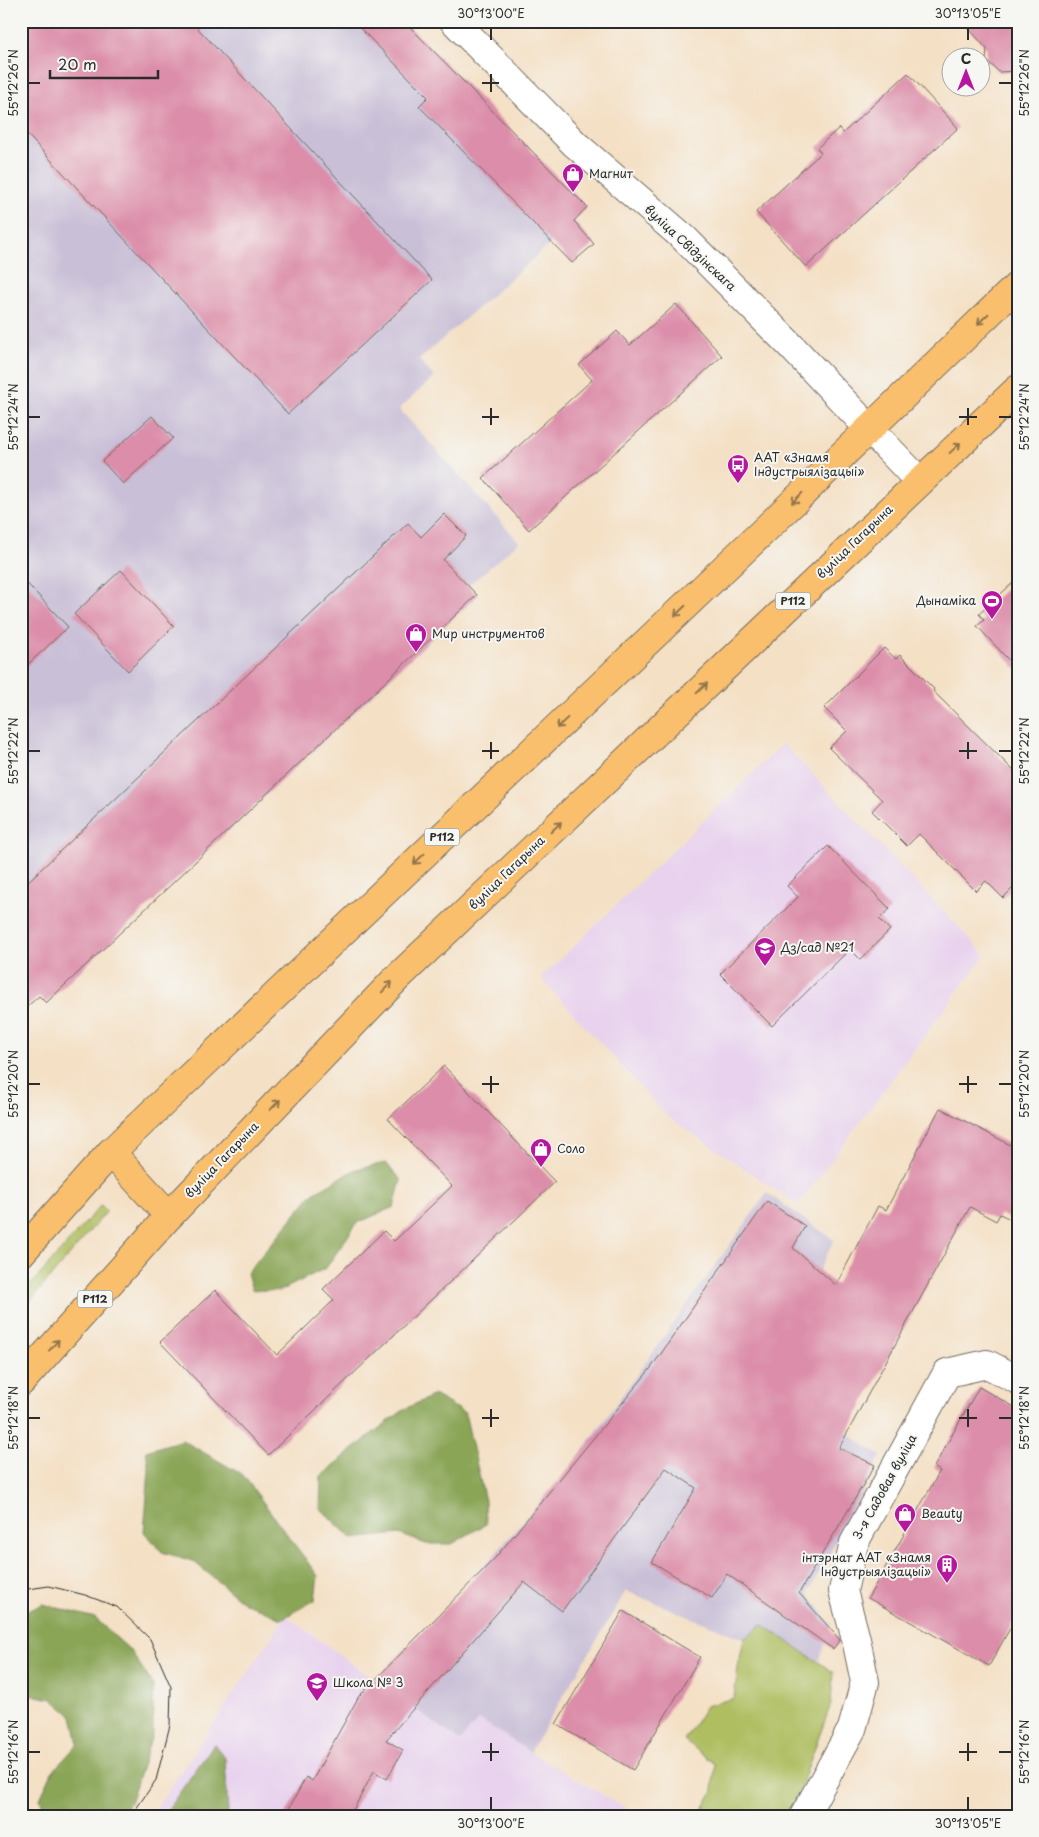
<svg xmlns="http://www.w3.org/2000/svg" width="1039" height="1837" viewBox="0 0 1039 1837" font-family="'Playpen Sans',sans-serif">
<rect width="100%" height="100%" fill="#f6f6f2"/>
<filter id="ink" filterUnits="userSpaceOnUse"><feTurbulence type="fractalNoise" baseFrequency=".02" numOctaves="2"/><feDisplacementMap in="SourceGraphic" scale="10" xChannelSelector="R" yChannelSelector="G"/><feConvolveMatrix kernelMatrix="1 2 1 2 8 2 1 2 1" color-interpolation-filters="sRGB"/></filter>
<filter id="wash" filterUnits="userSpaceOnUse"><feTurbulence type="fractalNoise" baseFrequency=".0096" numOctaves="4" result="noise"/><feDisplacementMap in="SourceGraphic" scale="20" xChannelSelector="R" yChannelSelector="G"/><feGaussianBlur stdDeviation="1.12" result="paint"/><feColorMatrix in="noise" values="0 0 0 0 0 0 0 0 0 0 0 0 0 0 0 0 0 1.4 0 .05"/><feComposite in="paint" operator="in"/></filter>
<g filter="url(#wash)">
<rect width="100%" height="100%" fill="#f4e0c5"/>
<g fill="#e8d2ee">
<polygon points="783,744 985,955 798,1205 668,1117 541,978"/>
<polygon points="286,1616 460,1741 479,1719 530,1752 639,1816 151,1816"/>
</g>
<g fill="#c9bfd7">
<polygon points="21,21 404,21 587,207 552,242 419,360 434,377 399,409 519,542 468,586 477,596 46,1003 39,996 21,1012"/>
<polygon points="767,1193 834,1240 766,1379 881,1456 808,1593 831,1625 819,1662 762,1624 744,1639 626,1591 530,1752 479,1719 460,1741 381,1685 573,1464"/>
</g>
<g fill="#aebe61" stroke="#6c7446">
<polygon points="101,1205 107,1211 21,1312 21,1296"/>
<polygon points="762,1624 833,1672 831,1704 790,1816 699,1816 713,1791 715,1764 684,1740 706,1706 734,1698 738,1667 744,1639"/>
</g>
<g fill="#8aa557" stroke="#5a6841">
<polygon points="386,1163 401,1180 394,1207 357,1223 326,1268 280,1291 252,1290 247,1273 313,1193 356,1169"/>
<polygon points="434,1395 465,1413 485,1501 486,1524 452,1544 426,1544 399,1534 352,1539 320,1508 321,1476 373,1433 405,1409"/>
<polygon points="182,1440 243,1475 318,1576 315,1600 282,1619 243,1602 193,1561 162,1552 144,1532 149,1470 146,1451"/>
<polygon points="43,1604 95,1618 131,1651 153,1685 153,1732 130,1803 117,1816 47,1816 40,1799 52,1772 78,1744 72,1716 52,1699 25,1694 21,1698 21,1614"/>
<polygon points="214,1744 225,1758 228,1813 226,1816 163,1816"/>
</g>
<g id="blocks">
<g fill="#dc8da9">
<polygon points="21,21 191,21 432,280 288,414 21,128"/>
<polygon points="353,21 404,21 587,207 574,221 594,244 572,263 419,106 428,97"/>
<polygon points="962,21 1018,21 1018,71 999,72 986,60 987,49"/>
<polygon points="908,73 958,128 806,267 756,212 821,153 817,148 839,128 843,133"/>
<polygon points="676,304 722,356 529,530 483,478 592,380 579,365 617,331 630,345"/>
<polygon points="152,416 173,438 123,484 102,461"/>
<polygon points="444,514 466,536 443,560 477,595 46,1003 39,996 21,1012 21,888 408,523 421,537"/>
<polygon points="121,570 174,626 128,671 74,614"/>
<polygon points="21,577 68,627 21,671"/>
<polygon points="1018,578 1018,670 977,626 984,620 979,614"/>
<polygon points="884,648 896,659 900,655 934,689 933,691 1018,775 1018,883 1003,898 986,881 976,891 919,834 907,846 872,811 882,800 829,748 847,731 824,708"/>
<polygon points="828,846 890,909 879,919 890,930 860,959 850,949 772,1026 720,974 798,897 787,886"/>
<polygon points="444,1066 555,1182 268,1455 160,1342 215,1290 277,1355 334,1300 323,1289 384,1231 394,1241 452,1186 388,1119"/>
<polygon points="940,1108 1018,1149 1018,1223 1000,1214 996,1221 970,1207 839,1448 875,1465 799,1593 840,1640 833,1649 727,1574 712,1598 652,1562 696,1488 666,1468 562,1611 524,1582 386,1740 403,1750 387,1779 374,1771 350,1816 285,1816 306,1777 312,1781 359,1696 495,1558 651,1368 767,1201 805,1226 793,1248 836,1285 878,1206 886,1210"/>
<polygon points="979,1387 1018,1409 1018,1614 989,1666 868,1598 940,1471 934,1467"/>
<polygon points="623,1611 700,1657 633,1770 556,1724"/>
</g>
</g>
</g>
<g filter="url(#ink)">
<use href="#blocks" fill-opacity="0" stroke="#716a61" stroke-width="1"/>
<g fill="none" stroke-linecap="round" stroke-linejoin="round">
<g stroke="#716a61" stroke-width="30">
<g id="minor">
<polyline points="454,21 575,144 684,238 788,343 919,481"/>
<polyline points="804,1816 852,1729 865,1682 856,1639 843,1591 854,1543 947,1373 987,1364 1018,1380"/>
</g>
</g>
<g stroke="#716a61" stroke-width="30">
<g id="primary">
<polyline points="111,1152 169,1216"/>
<polyline points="21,1253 111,1152 773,522 1018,285"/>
<polyline points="21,1382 169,1216 397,978 1018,389"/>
</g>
</g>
<use href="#minor" stroke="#fff" stroke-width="28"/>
<use href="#primary" stroke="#f9bf6d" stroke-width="28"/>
<polyline stroke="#2b2b2b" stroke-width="1" points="21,1590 49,1586 85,1595 117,1607 150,1639 171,1687 170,1725 156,1780 131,1816"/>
</g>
<defs><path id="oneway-shaft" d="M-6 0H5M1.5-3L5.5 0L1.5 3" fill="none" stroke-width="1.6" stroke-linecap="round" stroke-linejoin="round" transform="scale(1.25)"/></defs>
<g stroke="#92754c">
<use href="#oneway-shaft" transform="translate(983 319) rotate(136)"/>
<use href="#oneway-shaft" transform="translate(955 448) rotate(-43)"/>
<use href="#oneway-shaft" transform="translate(797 498) rotate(136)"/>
<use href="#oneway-shaft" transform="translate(680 611) rotate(136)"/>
<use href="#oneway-shaft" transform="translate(702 688) rotate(-44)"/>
<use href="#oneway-shaft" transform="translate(562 723) rotate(137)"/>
<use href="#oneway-shaft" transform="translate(556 827) rotate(-44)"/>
<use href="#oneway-shaft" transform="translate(419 859) rotate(136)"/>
<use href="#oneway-shaft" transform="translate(387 987) rotate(-46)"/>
<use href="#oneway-shaft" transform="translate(275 1105) rotate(-46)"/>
<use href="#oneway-shaft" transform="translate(54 1345) rotate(-48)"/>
</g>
</g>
<path fill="none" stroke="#2b2b2b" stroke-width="2" d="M491,28v12M968,28v12M491,74v18M28,83h12M482,83h17M999,83h13M491,408v17M968,408v17M28,417h12M482,417h17M959,417h18M999,417h13M491,742v17M968,742v17M28,751h12M482,751h17M959,751h18M999,751h13M491,1076v17M968,1076v17M28,1084h12M482,1084h17M959,1084h18M999,1084h13M491,1409v18M968,1409v18M28,1418h12M482,1418h17M959,1418h18M999,1418h13M491,1743v18M968,1743v18M28,1752h12M482,1752h17M959,1752h18M999,1752h13M491,1797v13M968,1797v13"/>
<defs>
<g id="shop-pin" transform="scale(1.125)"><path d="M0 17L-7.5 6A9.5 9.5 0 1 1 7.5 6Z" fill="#b5179e" stroke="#f6f6f2"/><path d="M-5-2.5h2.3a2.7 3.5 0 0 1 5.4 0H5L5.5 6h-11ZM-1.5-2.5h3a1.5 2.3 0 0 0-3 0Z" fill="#fff"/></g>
<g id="bus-pin" transform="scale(1.125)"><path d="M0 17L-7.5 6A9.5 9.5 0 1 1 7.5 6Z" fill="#b5179e" stroke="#f6f6f2"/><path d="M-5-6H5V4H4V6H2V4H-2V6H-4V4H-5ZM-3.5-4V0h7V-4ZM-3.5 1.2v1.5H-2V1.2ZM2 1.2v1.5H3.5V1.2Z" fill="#fff"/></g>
<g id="stadium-pin" transform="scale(1.125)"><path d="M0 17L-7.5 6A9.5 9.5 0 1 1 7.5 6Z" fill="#b5179e" stroke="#f6f6f2"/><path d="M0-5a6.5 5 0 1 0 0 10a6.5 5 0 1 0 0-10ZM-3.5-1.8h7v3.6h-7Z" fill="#fff"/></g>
<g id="school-pin" transform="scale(1.125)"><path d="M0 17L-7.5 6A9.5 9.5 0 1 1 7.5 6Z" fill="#b5179e" stroke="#f6f6f2"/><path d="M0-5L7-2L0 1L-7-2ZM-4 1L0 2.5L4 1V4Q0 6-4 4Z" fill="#fff"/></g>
<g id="building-pin" transform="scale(1.125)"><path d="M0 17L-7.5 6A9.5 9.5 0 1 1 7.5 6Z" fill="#b5179e" stroke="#f6f6f2"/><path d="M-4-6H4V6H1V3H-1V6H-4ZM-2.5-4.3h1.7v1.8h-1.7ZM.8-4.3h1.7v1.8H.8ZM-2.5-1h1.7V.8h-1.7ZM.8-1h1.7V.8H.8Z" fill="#fff"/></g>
</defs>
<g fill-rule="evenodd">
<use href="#shop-pin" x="573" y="174"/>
<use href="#bus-pin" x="738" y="465"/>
<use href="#stadium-pin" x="992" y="601"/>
<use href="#shop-pin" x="416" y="634"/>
<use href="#school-pin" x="765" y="948"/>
<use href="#shop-pin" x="541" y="1149"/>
<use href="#shop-pin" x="905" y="1514"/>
<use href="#building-pin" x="947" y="1565"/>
<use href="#school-pin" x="317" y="1683"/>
</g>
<g text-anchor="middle" stroke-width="4" stroke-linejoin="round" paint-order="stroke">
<g fill="#f6f6f2" stroke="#686867" stroke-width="1">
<rect x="775.5" y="592.5" width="35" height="17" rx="4"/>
<rect x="424.5" y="828.5" width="35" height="17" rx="4"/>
<rect x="77.5" y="1290.5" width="35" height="17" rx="4"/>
</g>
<g font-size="11" font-weight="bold" fill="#2b2b2b">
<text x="793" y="605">Р112</text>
<text x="442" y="841">Р112</text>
<text x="95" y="1303">Р112</text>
</g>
<g font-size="12" fill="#2b2b2b" stroke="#f6f6f2" text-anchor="start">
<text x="589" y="178">Магнит</text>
<text x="754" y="462">ААТ «Знамя<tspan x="754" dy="14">Індустрыялізацыі»</tspan></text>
<text x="976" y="605" text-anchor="end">Дынаміка</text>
<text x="432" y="638">Мир инструментов</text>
<text x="781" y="952">Дз/сад №21</text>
<text x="557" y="1153">Соло</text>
<text x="921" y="1518">Beauty</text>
<text x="931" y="1562" text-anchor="end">інтэрнат ААТ «Знамя<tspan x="931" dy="14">Індустрыялізацыі»</tspan></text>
<text x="333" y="1687">Школа № 3</text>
</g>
<g font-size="12" fill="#2b2b2b" stroke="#f6f6f2">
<text transform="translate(690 248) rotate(43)" y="4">вуліца Свідзінскага</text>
<text transform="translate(855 542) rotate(-44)" y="4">вуліца Гагарына</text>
<text transform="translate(507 873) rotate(-44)" y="4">вуліца Гагарына</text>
<text transform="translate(222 1160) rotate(-46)" y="4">вуліца Гагарына</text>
<text transform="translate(885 1487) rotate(-61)" y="4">3-я Садовая вуліца</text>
</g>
</g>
<rect width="1039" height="1837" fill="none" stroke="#f6f6f2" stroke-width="55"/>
<g transform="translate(966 72)"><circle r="24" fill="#f6f6f2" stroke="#a5a5a2"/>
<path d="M0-4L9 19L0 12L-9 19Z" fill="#b5179e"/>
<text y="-8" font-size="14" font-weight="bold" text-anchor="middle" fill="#2b2b2b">С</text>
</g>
<path d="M50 70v8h108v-8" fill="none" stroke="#2b2b2b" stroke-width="2.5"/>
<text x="58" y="70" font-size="15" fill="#2b2b2b" stroke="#f6f6f2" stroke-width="4" paint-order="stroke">20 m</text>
<rect x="28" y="28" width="984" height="1782" fill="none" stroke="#2b2b2b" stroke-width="2"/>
<g font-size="12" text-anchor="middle" fill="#2b2b2b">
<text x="491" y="18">30°13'00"E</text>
<text x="968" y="18">30°13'05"E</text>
<text transform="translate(14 83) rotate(-90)" y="4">55°12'26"N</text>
<text transform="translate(1025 83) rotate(-90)" y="4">55°12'26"N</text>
<text transform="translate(14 417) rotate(-90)" y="4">55°12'24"N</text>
<text transform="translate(1025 417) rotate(-90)" y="4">55°12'24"N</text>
<text transform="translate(14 751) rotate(-90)" y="4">55°12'22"N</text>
<text transform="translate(1025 751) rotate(-90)" y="4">55°12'22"N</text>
<text transform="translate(14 1084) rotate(-90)" y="4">55°12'20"N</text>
<text transform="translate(1025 1084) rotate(-90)" y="4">55°12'20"N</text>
<text transform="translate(14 1418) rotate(-90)" y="4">55°12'18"N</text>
<text transform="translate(1025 1418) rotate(-90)" y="4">55°12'18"N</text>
<text transform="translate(14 1752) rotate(-90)" y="4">55°12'16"N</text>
<text transform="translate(1025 1752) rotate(-90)" y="4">55°12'16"N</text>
<text x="491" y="1828">30°13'00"E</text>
<text x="968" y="1828">30°13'05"E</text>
</g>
</svg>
